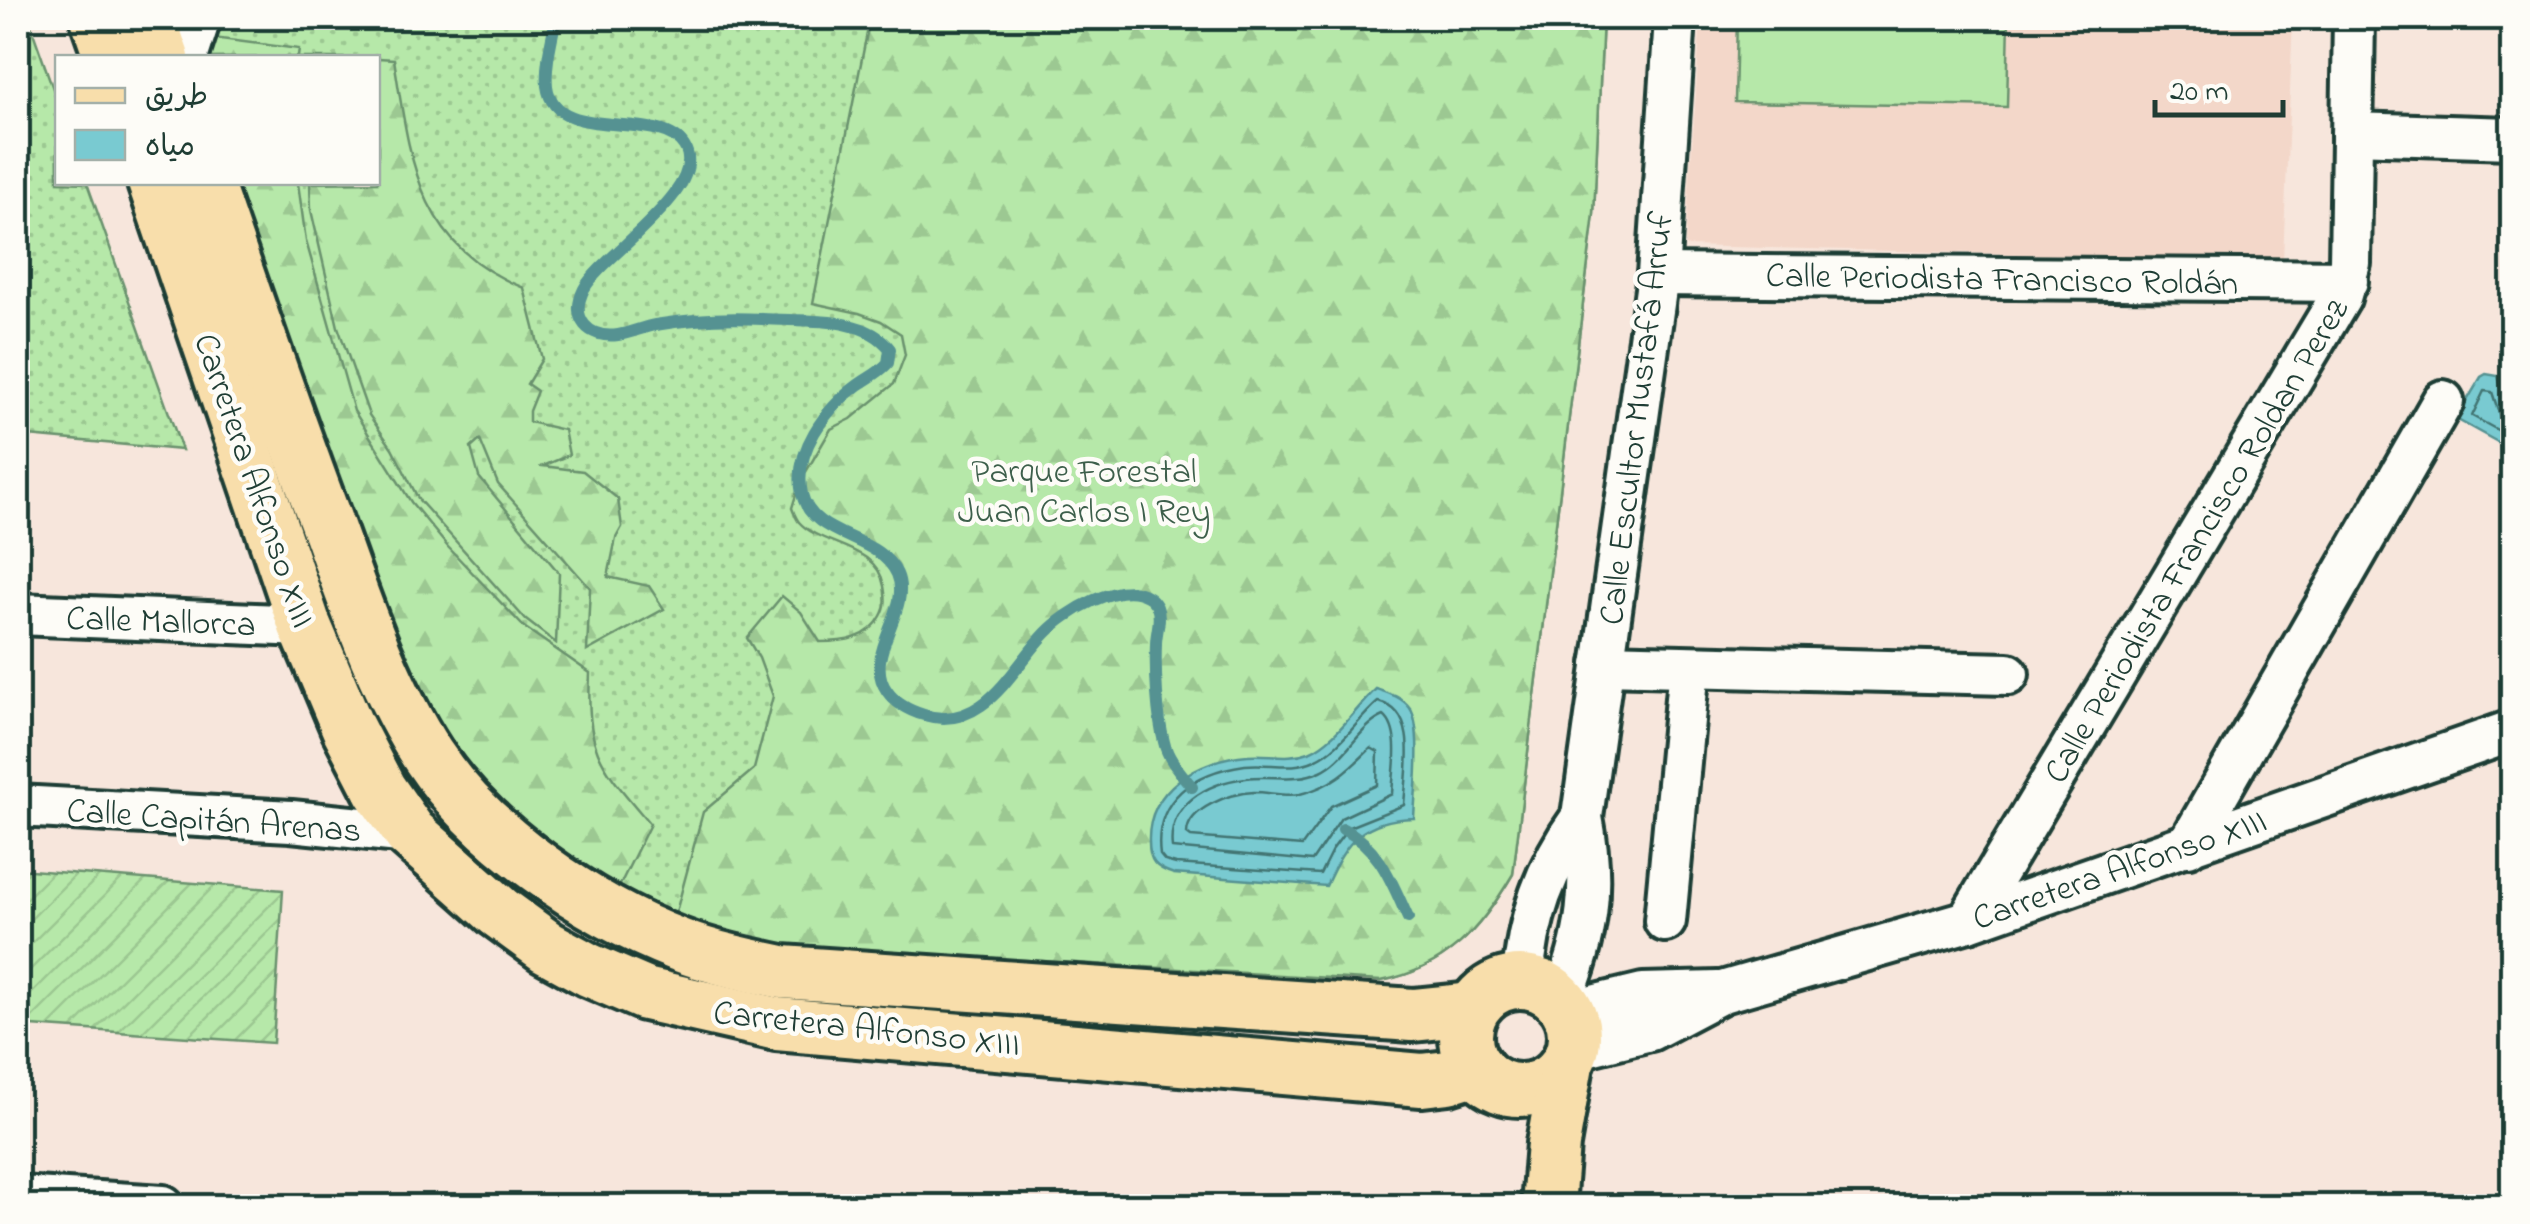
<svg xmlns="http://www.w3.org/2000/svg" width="2530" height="1224" viewBox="0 0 2530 1224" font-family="'Indie Flower','Playpen Sans Arabic',sans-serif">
<defs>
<pattern id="grass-dots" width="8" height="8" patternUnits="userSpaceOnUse" patternTransform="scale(2.5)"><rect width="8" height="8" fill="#b6e8a9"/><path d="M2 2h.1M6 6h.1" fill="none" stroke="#9cc892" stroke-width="1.8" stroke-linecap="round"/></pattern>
<pattern id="forest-firs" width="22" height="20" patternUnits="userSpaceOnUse" patternTransform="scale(2.5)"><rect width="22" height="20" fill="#b6e8a9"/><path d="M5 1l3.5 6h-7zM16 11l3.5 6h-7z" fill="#9cc892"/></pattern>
<pattern id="garden-furrows" width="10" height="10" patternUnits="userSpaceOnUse" patternTransform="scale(2.5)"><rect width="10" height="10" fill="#b6e8a9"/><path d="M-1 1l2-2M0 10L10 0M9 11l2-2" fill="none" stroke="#9cc892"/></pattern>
</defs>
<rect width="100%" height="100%" fill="#f7e6dc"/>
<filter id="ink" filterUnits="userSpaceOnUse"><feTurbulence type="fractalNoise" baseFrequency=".01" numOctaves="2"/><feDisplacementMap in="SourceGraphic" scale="20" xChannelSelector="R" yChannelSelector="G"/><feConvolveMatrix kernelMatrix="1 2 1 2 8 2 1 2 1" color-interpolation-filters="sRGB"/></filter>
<g filter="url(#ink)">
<polygon fill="#f3d7c9" points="1701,18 2293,18 2283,260 1685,246"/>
<g fill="url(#grass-dots)" stroke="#6a926e" stroke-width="2.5">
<polygon points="18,18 28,18 57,100 58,182 87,183 182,450 18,435"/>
<path d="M213,18h1390l-9,196 -81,660c-33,56 -66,94 -132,107l-206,-14 -390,-19 -110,-32 -56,-29 -184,-165 -28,-65 -181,-474 152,-1v-124h-171z"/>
</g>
<g fill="url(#forest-firs)" stroke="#6a926e" stroke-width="2.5">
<path d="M870,18h733l-9,196 -81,660c-33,56 -66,94 -132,107 -118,-6 -237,-15 -355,-21 -112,-5 -249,2 -351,-44l28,-104 51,-43 19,-73 -14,-38 -12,-20 35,-42 19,16 19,30c24,0 49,-3 61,-26 6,-11 5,-18 3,-30 -7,-42 -63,-39 -85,-64 -2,-2 -6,-11 -7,-14l8,-26 31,-53 20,-10 43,-35 11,-29 -4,-21 -20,-13 -22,-8 -46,-10z"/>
<polygon points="213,38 299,49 298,57 207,58"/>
<path d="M378,58l16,1c16,101 23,187 130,229l18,71 -15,25 10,7 -8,20v11l35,8 5,25 -26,11 40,5 35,28 4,28 -6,11 -8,39 41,9 15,23 -77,42 3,-63 -92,-104 -18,-44 -9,8 8,29 80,96 -3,70 -30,-23 -107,-120 -27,-52 -23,-33 -31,-88 -27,-117 -1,-27 68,-1z"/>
<path d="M226,183h72l8,58 48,170 57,91 37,45 76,80 66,46c-4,81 10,91 60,151l-31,63 -51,-28 -96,-80 -37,-57 -64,-137z"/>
</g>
<polygon fill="url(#garden-furrows)" stroke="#6a926e" stroke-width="2.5" points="18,869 283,890 273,1043 18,1025"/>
<polygon fill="#b6e8a9" stroke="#6a926e" stroke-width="2.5" points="1737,18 2009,18 2007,107 1735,102"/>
<g fill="#79cad1" stroke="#559292" stroke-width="2.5">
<polygon points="2486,374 2498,376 2512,429 2512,450 2456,419 2481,377"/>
<path d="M1376,689c12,4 26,8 34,19 13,20 5,85 4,110 -52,1 -68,24 -88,68l-152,-12c-19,-6 -25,-13 -25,-32 -2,-53 50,-84 99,-87 21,-2 40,5 61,-3 26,-11 46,-43 67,-63z"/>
</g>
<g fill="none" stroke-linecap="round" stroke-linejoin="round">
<g stroke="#437573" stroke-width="2.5">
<polyline points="2512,423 2501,419 2492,392 2484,391 2472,416 2512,438"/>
<path d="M1378,702c42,8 28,70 26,103l-55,22 -17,23 -12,24 -144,-10 -11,-3 -5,-6c-7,-56 34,-83 85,-90 25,-3 46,6 70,-5 26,-12 42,-40 63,-58z"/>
<path d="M1384,716c18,15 9,57 8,78l-51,24 -29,43 -140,-13c-5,-43 34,-65 74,-70 26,-4 49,5 75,-7 26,-12 38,-45 63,-55z"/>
<path d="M1371,748l7,4 -1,33 -46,21 -29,40 -111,-9 -4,-3c0,-26 44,-41 67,-42 15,0 31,5 46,2 31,-7 50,-25 71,-46z"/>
</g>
<g stroke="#559292" stroke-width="12">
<path d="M556,18c-4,21 -11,46 -9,68 8,60 112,21 137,60 27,42 -82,109 -100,143 -15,30 5,50 34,46 13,-2 25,-8 37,-10 35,-6 72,-8 107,-6 41,3 102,-5 128,30l-2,14c-10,11 -19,14 -30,22 -33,24 -65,67 -56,109 10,45 77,40 95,80 16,37 -36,80 -10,117 9,13 23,20 37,24 60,18 88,-47 122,-82 20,-21 74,-54 101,-37 4,2 8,7 10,11 5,12 -1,24 -1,37 -1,27 1,72 8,98 4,18 17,31 28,45"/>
<path d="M1343,829c37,18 49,54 65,89"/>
</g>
<g stroke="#1f3d34" stroke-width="48">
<g id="minor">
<polyline points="187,58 200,18"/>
<polyline points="2352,133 2512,138"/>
<polyline points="1658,275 2347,281"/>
<polyline points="18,614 305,626"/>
<polyline points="1603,664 2008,674"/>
<polyline points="18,806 291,821 410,833"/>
<polyline points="2188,846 2443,401"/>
<polyline points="1665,921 1689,667"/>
<polyline points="1968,921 2340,298 2350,263 2354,18"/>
<path d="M1523,981c4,-62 22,-113 59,-164"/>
<path d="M1561,1001c27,-62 34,-117 21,-184l76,-542 17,-257"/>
<polyline points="1568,1012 1643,994 1718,992"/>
<polyline points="1573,1049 1650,1030 1722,992 1968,921 2512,731"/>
<polyline points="18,1197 163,1206"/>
</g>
</g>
<g stroke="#1f3d34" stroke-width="60">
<g id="major">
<polyline points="97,18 111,58"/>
<polyline points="149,18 163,58"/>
<polyline points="154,182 305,626 348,728 380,790 410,833 499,912 547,947 589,970 645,994 777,1024 1422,1080 1448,1077 1477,1068"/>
<path d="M206,182c39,113 77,226 119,337 29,80 56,165 103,237 54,82 160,154 251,189 34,13 69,20 103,27l631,43 59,-6"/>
<circle cx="1520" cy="1036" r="54"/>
<polyline points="1548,1206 1553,1144 1567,1064"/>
</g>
</g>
<use href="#minor" stroke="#fdfcf7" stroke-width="40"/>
<use href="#major" stroke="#f8deab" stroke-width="52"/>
</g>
</g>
<g text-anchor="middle" stroke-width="9" stroke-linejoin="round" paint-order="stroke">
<g font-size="35" fill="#1f3d34" stroke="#fdfcf7">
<text transform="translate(2002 278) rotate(1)" y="12">Calle Periodista Francisco Roldán</text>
<text transform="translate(1635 418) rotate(-83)" y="12">Calle Escultor Mustafá Arruf</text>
<text transform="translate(256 480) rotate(71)" y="12">Carretera Alfonso XIII</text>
<text transform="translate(2195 540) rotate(-59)" y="12">Calle Periodista Francisco Roldan Perez</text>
<text transform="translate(161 620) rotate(2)" y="12">Calle Mallorca</text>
<text transform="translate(214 819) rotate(4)" y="12">Calle Capitán Arenas</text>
<text transform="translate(2119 868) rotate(-19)" y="12">Carretera Alfonso XIII</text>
<text transform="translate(867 1027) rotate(6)" y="12">Carretera Alfonso XIII</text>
</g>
<g font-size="35" fill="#3d5f4b" stroke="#fdfcf7">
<text x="1084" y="482">Parque Forestal<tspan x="1084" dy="40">Juan Carlos I Rey</tspan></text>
</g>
</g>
<rect width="2530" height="1224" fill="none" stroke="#fdfcf7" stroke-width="60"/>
<rect x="30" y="30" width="2470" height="1164" fill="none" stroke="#1f3d34" stroke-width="4" filter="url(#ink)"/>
<rect x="55" y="55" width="325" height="130" fill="#fdfcf7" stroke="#a4b0a9" stroke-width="2.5"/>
<rect x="75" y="88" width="50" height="15" fill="#f8deab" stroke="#a4b0a9" stroke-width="2.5"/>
<text x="145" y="105" font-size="30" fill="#1f3d34">طريق</text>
<rect x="75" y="130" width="50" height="30" fill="#79cad1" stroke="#a4b0a9" stroke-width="2.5"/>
<text x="145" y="155" font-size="30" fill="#1f3d34">مياه</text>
<path d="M2155 100v15h128v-15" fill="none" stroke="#1f3d34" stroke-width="5"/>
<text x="2170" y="100" font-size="30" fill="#1f3d34" stroke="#fdfcf7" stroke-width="8" paint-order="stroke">20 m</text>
</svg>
